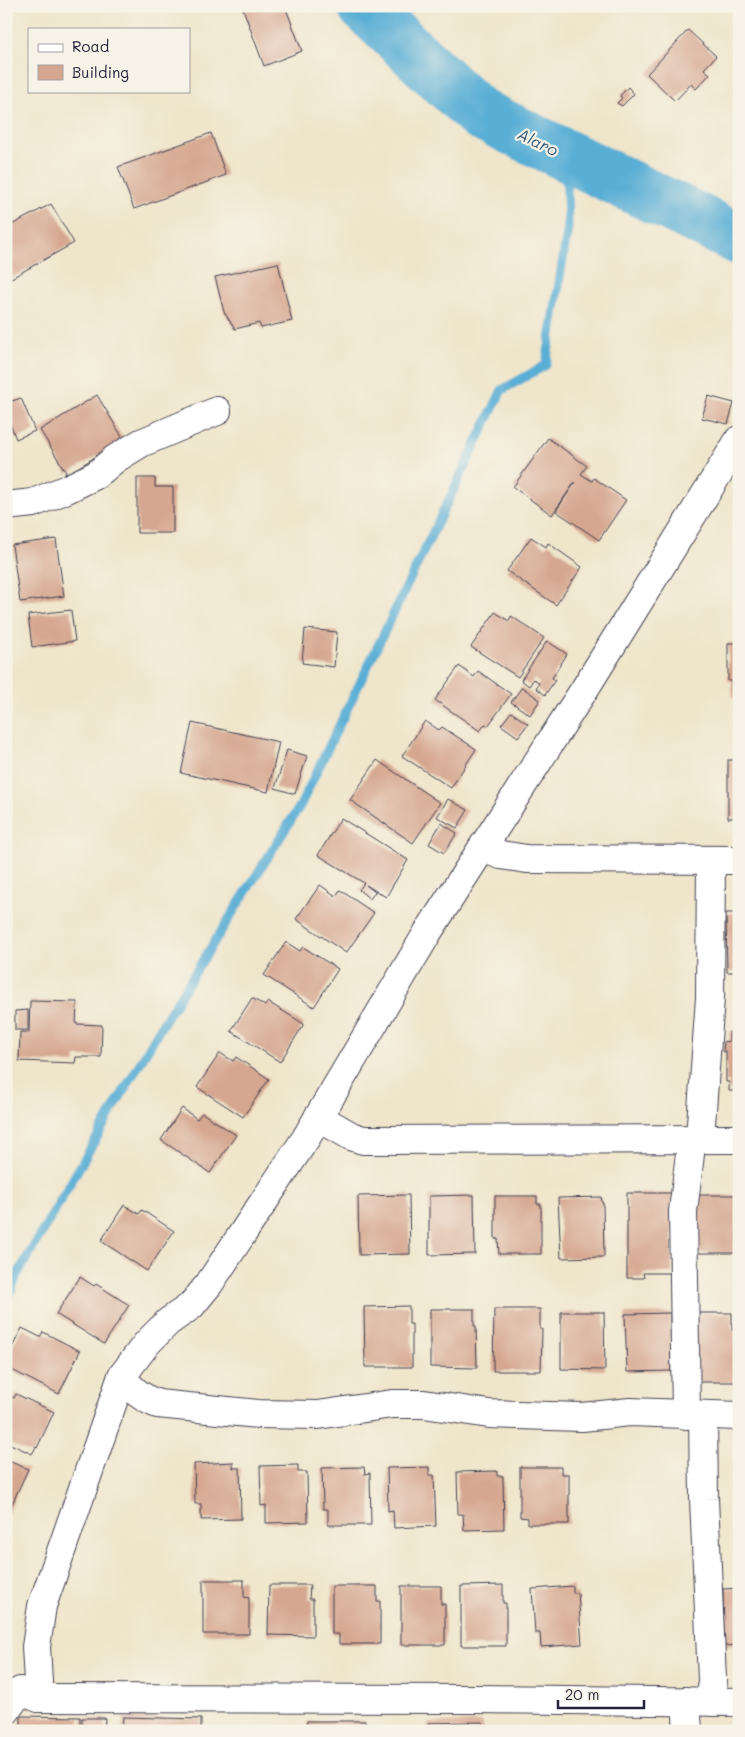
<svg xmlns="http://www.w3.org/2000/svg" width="745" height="1737" viewBox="0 0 745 1737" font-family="Mali,sans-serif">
<rect width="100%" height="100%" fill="#f7f3e8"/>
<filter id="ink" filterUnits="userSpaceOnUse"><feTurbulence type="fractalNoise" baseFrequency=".02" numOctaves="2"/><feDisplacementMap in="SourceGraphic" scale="10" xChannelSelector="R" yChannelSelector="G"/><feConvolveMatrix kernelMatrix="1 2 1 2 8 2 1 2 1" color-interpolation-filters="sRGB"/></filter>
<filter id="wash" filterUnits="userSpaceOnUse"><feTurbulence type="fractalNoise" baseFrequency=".0096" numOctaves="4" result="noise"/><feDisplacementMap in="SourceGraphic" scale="20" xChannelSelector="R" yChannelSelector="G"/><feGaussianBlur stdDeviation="1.12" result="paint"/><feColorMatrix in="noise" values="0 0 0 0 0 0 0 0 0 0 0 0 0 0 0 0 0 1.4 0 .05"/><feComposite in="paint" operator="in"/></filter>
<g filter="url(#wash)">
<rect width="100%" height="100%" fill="#efe5ca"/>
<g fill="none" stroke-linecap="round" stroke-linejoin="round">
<polyline stroke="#58aed5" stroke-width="9" points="6,1304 17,1275 162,1025 300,806 502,390 546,365 568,227 566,156"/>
<polyline stroke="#58aed5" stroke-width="52" points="363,6 478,113 739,239"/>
</g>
<g id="blocks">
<g fill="#d6a790">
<polygon points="242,6 285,6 302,51 264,66"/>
<polygon points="688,30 716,56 704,69 710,74 696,89 691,84 675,101 647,74"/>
<polygon points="628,87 634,94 622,106 617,103 622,98 620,96"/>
<polygon points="211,133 226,175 134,209 118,167"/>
<polygon points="51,204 74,243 6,281 6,228"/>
<polygon points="278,263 292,321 261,328 259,323 235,329 224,312 215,277"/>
<polygon points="97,395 124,440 67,474 40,430"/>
<polygon points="708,396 734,403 728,424 702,418"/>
<polygon points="21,398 35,431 16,439 6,414 6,403"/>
<polygon points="548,438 587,466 581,474 592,481 594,478 626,500 599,540 556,511 575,482 552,515 513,487"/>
<polygon points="137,478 155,478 155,487 173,487 173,533 137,533"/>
<polygon points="531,537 546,547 548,543 582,567 556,605 507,571"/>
<polygon points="56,539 64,596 20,602 12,545"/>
<polygon points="71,610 75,641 32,647 28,615"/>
<polygon points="495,612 509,621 511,616 544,638 518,677 471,647"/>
<polygon points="305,629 337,632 334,667 302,663"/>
<polygon points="547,641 567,654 552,678 555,680 545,695 536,688 539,683 534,679 529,686 521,680"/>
<polygon points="728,643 739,643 739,698 733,698 732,681 728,681"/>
<polygon points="459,666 474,677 478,671 511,694 488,726 485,724 480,731 435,700"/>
<polygon points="522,687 540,700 530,715 511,702"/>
<polygon points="511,712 528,724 518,737 501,725"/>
<polygon points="425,721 439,730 442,727 476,749 451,788 402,756"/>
<polygon points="192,723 279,742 268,792 181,773"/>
<polygon points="287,750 307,756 295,794 275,788"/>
<polygon points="377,760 440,803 413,843 350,800"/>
<rect x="728" y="760" width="11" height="58"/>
<polygon points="448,799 468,810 457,828 437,817"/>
<polygon points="341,818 408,860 386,897 366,885 375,892 370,899 359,890 364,883 318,855"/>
<polygon points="441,823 457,833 444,853 429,844"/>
<polygon points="320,885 336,896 340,890 374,913 346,953 296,919"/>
<polygon points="726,913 739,913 739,972 727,972"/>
<polygon points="286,942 300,951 303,947 338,969 314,1007 264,975"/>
<polygon points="252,998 265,1006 268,1002 304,1024 280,1062 231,1031"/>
<polygon points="30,1001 77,1002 76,1024 102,1025 101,1057 76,1057 75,1063 19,1061 20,1032 29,1032"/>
<polygon points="28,1010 28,1030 15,1030 15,1011"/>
<polygon points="729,1032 739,1032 739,1091 729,1091 729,1082 726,1082 726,1051 723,1052 724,1041 729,1042"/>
<polygon points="220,1053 233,1061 236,1057 269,1079 243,1117 197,1087"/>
<polygon points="182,1108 197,1119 202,1113 236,1135 210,1173 161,1140"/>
<polygon points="627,1193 672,1193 672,1273 643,1273 644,1278 627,1278"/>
<polygon points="409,1195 410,1254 359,1255 358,1196"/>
<polygon points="474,1195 475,1254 429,1255 429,1196"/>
<rect x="690" y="1195" width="47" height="58"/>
<polygon points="495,1196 537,1196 537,1204 541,1204 541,1254 499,1254 498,1239 495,1239"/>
<polygon points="601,1197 602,1203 603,1203 604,1257 561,1258 558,1198"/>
<polygon points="124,1205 139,1214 142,1210 174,1231 147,1271 101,1241"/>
<polygon points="80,1277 94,1286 96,1284 129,1305 104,1344 56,1314"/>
<polygon points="409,1306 409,1324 412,1324 412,1367 365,1367 364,1307"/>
<polygon points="430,1309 474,1309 474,1326 476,1326 477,1368 430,1367"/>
<polygon points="494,1309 540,1309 540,1329 542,1329 541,1371 493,1371"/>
<polygon points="561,1312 604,1312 605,1370 561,1369"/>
<polygon points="670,1313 671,1371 627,1372 625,1314"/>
<polygon points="690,1313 732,1313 732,1330 735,1330 736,1382 689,1382"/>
<polygon points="22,1328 40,1337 43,1332 80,1351 59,1394 6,1367 6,1359"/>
<polygon points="6,1394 14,1398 16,1394 54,1412 37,1448 36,1447 32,1454 6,1442"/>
<polygon points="6,1460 28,1469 8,1513 6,1512"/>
<polygon points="233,1462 233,1468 240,1468 241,1519 201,1520 201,1504 195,1504 194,1464"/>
<polygon points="298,1465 298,1472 307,1472 308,1522 266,1523 266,1505 261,1506 260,1466"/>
<polygon points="364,1467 365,1474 370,1473 371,1525 328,1525 328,1509 323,1509 322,1468"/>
<polygon points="429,1467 429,1475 434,1475 436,1526 394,1528 393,1510 388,1511 387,1468"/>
<polygon points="520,1467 561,1467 561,1474 569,1474 569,1524 528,1524 528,1518 520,1517"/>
<polygon points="497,1471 497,1476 503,1476 504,1529 464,1530 463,1514 458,1514 457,1472"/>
<polygon points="203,1580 244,1580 244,1597 249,1598 249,1634 203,1634"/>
<polygon points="269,1585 310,1585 309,1599 313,1599 313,1636 268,1635"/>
<polygon points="503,1585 503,1603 506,1603 506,1646 461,1646 461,1586"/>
<polygon points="332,1586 377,1586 377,1601 380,1601 380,1644 339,1644 339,1634 332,1634"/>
<polygon points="401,1586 441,1586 441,1604 445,1604 445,1645 401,1645"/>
<polygon points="573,1586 573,1593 578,1593 582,1644 541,1647 540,1633 535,1633 532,1589"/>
<polygon points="739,1588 739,1645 724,1646 723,1589"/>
<polygon points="21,1716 80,1717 80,1731 21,1731"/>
<polygon points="123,1717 201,1719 201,1731 122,1731"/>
<polygon points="82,1718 105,1718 104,1731 82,1731"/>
<polygon points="307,1721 365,1721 365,1731 306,1731"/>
<polygon points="483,1722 483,1731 428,1731 428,1723"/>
</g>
</g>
</g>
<g filter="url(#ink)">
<use href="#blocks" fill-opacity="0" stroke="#413f50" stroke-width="1"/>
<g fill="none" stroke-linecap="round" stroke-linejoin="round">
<g stroke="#413f50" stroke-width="30">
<g id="minor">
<polyline points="6,506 33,503 67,489 96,475 115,459 141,443 217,411"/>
<polyline points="482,848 501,855 527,859 739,860"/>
<polyline points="318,1117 351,1136 363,1140 739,1139"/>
<polyline points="700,1138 710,998 711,860"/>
<path d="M122,1376c8,13 22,23 36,28l100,10 60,1 74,-11h32l65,10 93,3 48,-5 109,4"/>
<polyline points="686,1415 683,1211 692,1138"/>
<polyline points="703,1416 704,1499 713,1702"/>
<polyline points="39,1698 475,1699 739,1702"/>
<polyline points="686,1701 688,1731"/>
<polyline points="6,1711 20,1691 39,1698 36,1647 42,1606 122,1376 147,1343 168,1322 191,1306 209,1284 306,1138 428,932 584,690 739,440"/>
</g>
</g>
<use href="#minor" stroke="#fff" stroke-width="28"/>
</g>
</g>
<g text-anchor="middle" stroke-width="4.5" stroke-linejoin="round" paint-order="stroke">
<g font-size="16" font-style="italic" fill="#385a79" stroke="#f7f3e8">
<text transform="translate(538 142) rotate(26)" y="6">Alaro</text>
</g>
</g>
<rect width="745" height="1737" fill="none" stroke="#f7f3e8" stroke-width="25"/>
<rect x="28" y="28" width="162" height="65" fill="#f7f3e8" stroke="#a29fa3"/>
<rect x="38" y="44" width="25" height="8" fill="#ffffff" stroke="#a29fa3"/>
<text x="72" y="52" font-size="15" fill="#22223b">Road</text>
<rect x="38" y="65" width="25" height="15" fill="#d6a790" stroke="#a29fa3"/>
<text x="72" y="78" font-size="15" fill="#22223b">Building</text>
<path d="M558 1700v8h86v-8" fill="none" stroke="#22223b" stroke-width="2.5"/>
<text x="565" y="1700" font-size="15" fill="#22223b" stroke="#f7f3e8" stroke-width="4" paint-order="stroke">20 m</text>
</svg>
